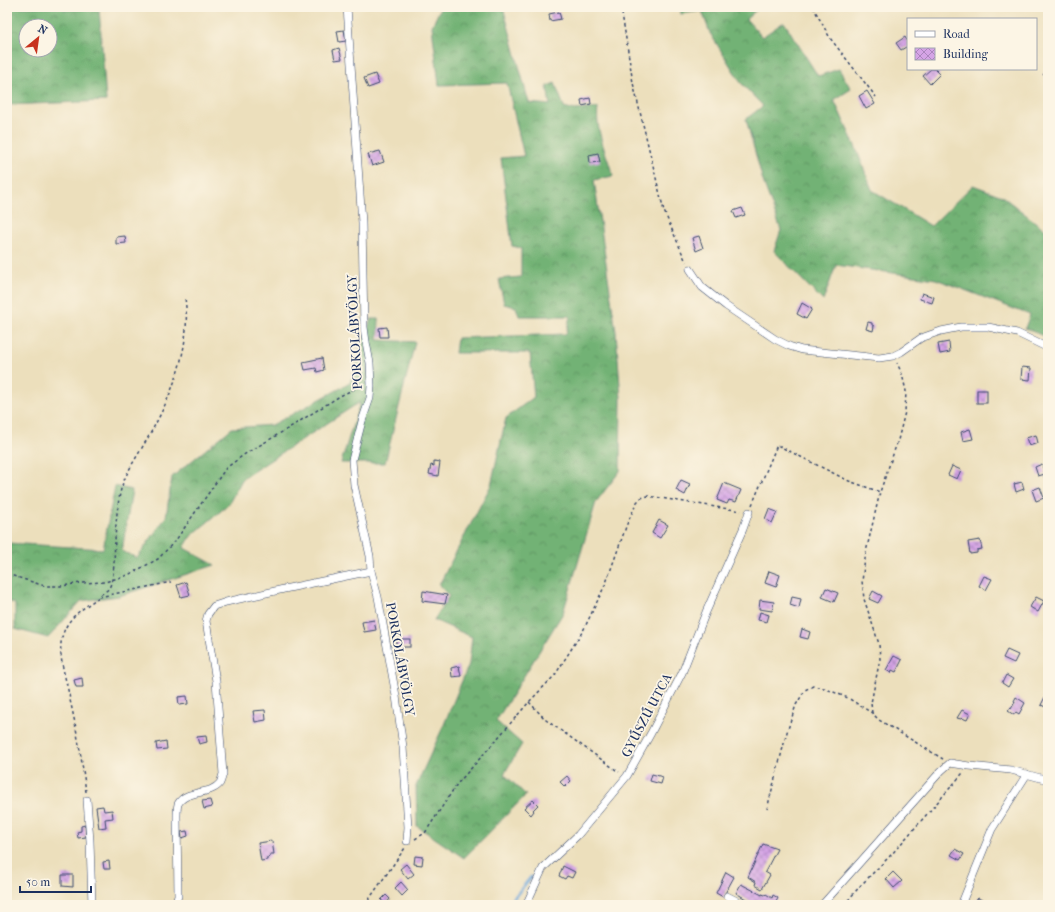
<svg xmlns="http://www.w3.org/2000/svg" width="1055" height="912" viewBox="0 0 1055 912" font-family="'IM FELL French Canon',serif">
<defs>
<pattern id="forest-crowns" width="20" height="18" patternUnits="userSpaceOnUse"><rect width="20" height="18" fill="#72b274"/><path d="M2 6a3 3 0 1 1 6 0M12 15a3 3 0 1 1 6 0" fill="none" stroke="#5d9162"/></pattern>
<pattern id="building-cross-hatch" width="8" height="8" patternUnits="userSpaceOnUse"><rect width="8" height="8" fill="#d5a4e6"/><path d="M0 0l8 8M0 8l8-8" fill="none" stroke="#ac86be"/></pattern>
</defs>
<rect width="100%" height="100%" fill="#fcf5e5"/>
<filter id="ink" filterUnits="userSpaceOnUse"><feTurbulence type="fractalNoise" baseFrequency=".025" numOctaves="2"/><feDisplacementMap in="SourceGraphic" scale="8" xChannelSelector="R" yChannelSelector="G"/><feConvolveMatrix kernelMatrix="1 2 1 2 8 2 1 2 1" color-interpolation-filters="sRGB"/></filter>
<filter id="wash" filterUnits="userSpaceOnUse"><feTurbulence type="fractalNoise" baseFrequency=".012" numOctaves="4" result="noise"/><feDisplacementMap in="SourceGraphic" scale="16" xChannelSelector="R" yChannelSelector="G"/><feGaussianBlur stdDeviation="0.9" result="paint"/><feColorMatrix in="noise" values="0 0 0 0 0 0 0 0 0 0 0 0 0 0 0 0 0 1.4 0 .05"/><feComposite in="paint" operator="in"/></filter>
<g filter="url(#wash)">
<rect width="100%" height="100%" fill="#ecdfbc"/>
<g fill="url(#forest-crowns)" stroke="#467069" fill-rule="evenodd">
<path d="M7,7h57v3l35,-2 7,93 -99,4zM26,26h24v24h-24z"/>
<path d="M441,7h62l26,96 21,2 -3,-19 8,-3 9,24 11,3 23,-2c-3,22 9,47 15,68l-19,4 22,152 5,67 -1,72 -24,31 -33,111 -67,108 26,23 -18,30 22,21 -62,63 -47,-32 -1,-40 27,-59 26,-63 3,-27 -38,-17 15,-24 -10,-11 52,-100 15,-67 28,-21 -4,-44h-75l2,-15 109,-4 4,-18h-51l-3,-9 -12,-3 -5,-25 22,-2v-29l-9,-2 -11,-88 23,-2 -17,-73 -68,2 -7,-59z"/>
<polygon points="680,7 760,7 746,19 762,37 784,22 818,76 839,69 851,89 834,100 856,148 872,190 931,226 973,185 1002,196 1048,232 1048,338 1025,328 1030,315 936,279 836,265 823,301 774,251 781,230 763,181 746,119 763,106 741,83 710,33 702,11 681,14"/>
<polygon points="371,319 379,319 378,340 415,342 385,463 341,463 360,402 243,478 228,505 191,536 184,548 215,565 119,596 81,601 48,638 15,629 15,604 7,601 7,543 103,549 115,486 132,490 122,551 137,558 166,517 172,477 232,428 272,425 350,383 360,350"/>
</g>
<g fill="none" stroke-linecap="round" stroke-linejoin="round">
<polyline stroke="#65a2d6" stroke-width="3" points="508,905 531,877"/>
</g>
<g id="blocks">
<g fill="url(#building-cross-hatch)">
<polygon points="559,12 561,19 550,21 549,14"/>
<polygon points="344,30 346,41 339,42 337,31"/>
<polygon points="905,37 908,42 908,49 906,47 901,50 896,43"/>
<polygon points="339,48 342,59 335,60 333,50"/>
<polygon points="931,69 935,69 940,74 930,84 923,76"/>
<polygon points="375,74 379,84 368,88 364,78"/>
<polygon points="867,91 875,104 866,109 859,96"/>
<polygon points="590,98 591,104 582,106 581,100"/>
<polygon points="380,151 384,162 372,166 368,154"/>
<polygon points="598,153 600,162 590,163 589,155"/>
<polygon points="742,208 745,215 736,218 733,211"/>
<polygon points="125,236 126,243 116,244 116,237"/>
<polygon points="699,236 703,248 696,251 692,238"/>
<polygon points="922,293 934,297 932,303 920,299"/>
<polygon points="802,303 812,309 806,319 797,314"/>
<polygon points="868,322 872,323 872,325 874,326 873,331 866,329"/>
<polygon points="387,327 388,337 380,337 379,328"/>
<polygon points="949,342 950,352 940,354 938,344"/>
<polygon points="322,358 324,370 317,372 316,368 305,370 303,362"/>
<polygon points="1022,367 1031,368 1030,380 1021,379"/>
<rect x="977" y="390" width="10" height="13"/>
<polygon points="970,429 973,439 963,441 961,432"/>
<polygon points="1036,435 1038,443 1029,446 1026,438"/>
<polygon points="434,461 440,462 438,476 429,474 431,465 434,466"/>
<polygon points="1042,464 1045,474 1038,476 1035,467"/>
<polygon points="952,466 961,470 957,479 948,475"/>
<polygon points="681,480 690,484 685,495 676,490"/>
<polygon points="1022,482 1024,489 1016,492 1014,484"/>
<polygon points="724,483 741,490 736,502 729,500 727,504 717,500"/>
<polygon points="1040,487 1044,498 1036,501 1032,490"/>
<polygon points="769,509 777,512 772,523 765,519"/>
<polygon points="659,520 668,525 660,538 652,533"/>
<polygon points="980,540 982,549 977,550 977,553 970,554 968,542"/>
<polygon points="769,571 780,575 776,587 765,583"/>
<polygon points="984,576 992,579 986,590 979,586"/>
<polygon points="186,582 190,595 181,597 177,585"/>
<polygon points="826,588 838,593 834,602 822,597"/>
<polygon points="423,591 447,595 445,604 422,601"/>
<polygon points="873,591 882,596 878,603 869,599"/>
<polygon points="792,597 801,599 799,608 790,605"/>
<polygon points="1036,597 1044,601 1038,612 1030,607"/>
<polygon points="760,600 774,602 772,611 759,609"/>
<polygon points="760,612 769,615 767,622 758,620"/>
<polygon points="374,620 376,630 364,632 362,622"/>
<polygon points="802,629 810,632 808,639 800,637"/>
<rect x="396" y="639" width="14" height="8"/>
<polygon points="1007,650 1018,655 1014,663 1003,658"/>
<polygon points="894,656 902,660 896,672 892,670 891,673 886,670"/>
<polygon points="459,666 461,676 452,677 451,668"/>
<polygon points="1006,675 1013,679 1008,687 1002,683"/>
<polygon points="82,678 83,687 76,687 74,680"/>
<polygon points="187,696 188,704 179,705 178,697"/>
<polygon points="1016,697 1025,703 1019,714 1016,712 1014,715 1008,711 1010,708 1011,709 1015,702 1014,701"/>
<polygon points="1045,697 1048,699 1048,708 1041,705"/>
<polygon points="265,710 266,720 255,722 253,711"/>
<polygon points="962,710 970,714 967,720 962,718 961,719 957,718"/>
<polygon points="206,736 207,742 199,744 197,737"/>
<polygon points="166,741 167,749 157,750 156,743"/>
<polygon points="652,774 663,777 661,784 650,781"/>
<polygon points="567,776 571,781 565,787 560,782"/>
<polygon points="210,800 212,807 204,809 202,801"/>
<polygon points="533,800 538,805 533,810 534,811 531,815 524,808"/>
<polygon points="103,806 104,811 112,810 113,818 105,819 106,827 99,828 96,807"/>
<polygon points="85,825 86,837 78,838 77,832 81,831 81,826"/>
<polygon points="187,831 188,836 182,838 181,832"/>
<polygon points="272,841 274,854 270,854 270,857 267,858 267,860 261,861 258,843"/>
<polygon points="763,844 777,849 765,872 770,875 762,889 755,885 756,882 748,877"/>
<polygon points="955,849 964,854 960,860 951,855"/>
<polygon points="415,856 423,857 422,865 414,864"/>
<polygon points="109,861 110,869 104,869 103,862"/>
<polygon points="406,864 414,874 408,879 400,869"/>
<polygon points="563,866 575,872 572,878 567,876 565,879 559,876"/>
<polygon points="726,872 734,877 723,897 716,893"/>
<polygon points="893,872 902,881 894,888 886,879"/>
<polygon points="62,875 73,875 73,887 62,886"/>
<polygon points="401,882 408,890 402,896 395,888"/>
<polygon points="741,884 762,895 762,894 765,895 766,894 772,898 773,895 778,898 776,902 782,905 759,905 757,904 756,905 736,893"/>
<polygon points="386,895 390,899 386,904 381,900"/>
<polygon points="978,898 984,901 981,905 975,902"/>
</g>
</g>
</g>
<g filter="url(#ink)">
<use href="#blocks" fill-opacity="0" stroke="#3a496c" stroke-width="1"/>
<g fill="none" stroke-linecap="round" stroke-linejoin="round">
<g stroke="#3a496c" stroke-width="8">
<g id="minor">
<polyline points="347,7 362,223 364,327 366,342 370,363 371,386 370,398 362,421 352,460 354,485 370,556 371,571 378,597 396,696 403,747 408,827 407,841"/>
<polyline points="690,269 702,287 726,306 775,339 789,346 802,350 879,358 893,356 901,352 921,338 941,331 961,327 988,327 1017,333 1048,348"/>
<polyline points="87,800 90,841 92,905"/>
<polyline points="727,896 745,905"/>
<path d="M175,905l3,-9 -1,-79c0,-4 0,-9 1,-13 8,-15 32,-8 42,-21 1,-2 2,-6 3,-9l-7,-93 -10,-60 2,-7 6,-8 12,-4 58,-13 87,-18"/>
<polyline points="526,905 543,868 578,835 627,776 651,733 682,673 706,612 743,529 749,512"/>
<polyline points="822,905 941,771 950,763 969,766 1011,770 1048,780"/>
<polyline points="961,905 992,829 1027,774"/>
</g>
</g>
<g stroke="#3a496c" stroke-width="1.5" stroke-dasharray="3 3" stroke-linecap="butt">
<polyline points="621,7 633,83 664,211 686,262"/>
<polyline points="813,7 830,38 876,97"/>
<polyline points="1043,74 1048,78"/>
<polyline points="1044,476 1048,482"/>
<polyline points="752,505 777,445 849,481 880,492"/>
<polyline points="7,574 45,586 61,586 81,583 105,582 128,575 158,559 176,540 226,468 245,454 284,431 340,396 356,388 362,386"/>
<polyline points="99,597 171,582"/>
<polyline points="529,702 546,720 619,772"/>
<polyline points="872,713 871,703 880,659 879,644 864,599 862,581 866,552 880,492 898,440 905,412 906,391 902,374 897,363"/>
<path d="M86,792c-4,-31 -9,-62 -16,-92 -3,-20 -14,-46 -7,-66 6,-19 23,-27 37,-38 2,-3 7,-5 9,-8 6,-10 5,-36 6,-48 1,-17 2,-34 6,-51 4,-15 17,-34 25,-48 25,-43 46,-92 39,-143"/>
<polyline points="767,809 787,732 796,705 805,690 813,686 824,688 848,698 872,713 879,720 943,759"/>
<polyline points="415,839 425,833 457,784 476,763 529,702 555,675 584,629 606,583 627,524 637,502 641,498 648,496 741,511"/>
<polyline points="365,905 405,848"/>
<polyline points="844,905 861,885 892,854 963,773"/>
</g>
<use href="#minor" stroke="#fff" stroke-width="7"/>
</g>
</g>
<g text-anchor="middle" stroke-width="3.5" stroke-linejoin="round" paint-order="stroke">
<g font-size="13" fill="#1b2f5e" stroke="#fcf5e5">
<text transform="translate(354 332) rotate(-93)" y="5">PORKOLÁBVÖLGY</text>
<text transform="translate(401 659) rotate(80)" y="5">PORKOLÁBVÖLGY</text>
<text transform="translate(646 715) rotate(-62)" y="5">GYŰSZŰ UTCA</text>
</g>
</g>
<rect width="1055" height="912" fill="none" stroke="#fcf5e5" stroke-width="24"/>
<rect x="907" y="18" width="130" height="52" fill="#fcf5e5" stroke="#a2a6af"/>
<rect x="915" y="31" width="20" height="6" fill="#ffffff" stroke="#a2a6af"/>
<text x="943" y="38" font-size="12" fill="#1b2f5e">Road</text>
<rect x="915" y="48" width="20" height="12" fill="url(#building-cross-hatch)" stroke="#a2a6af"/>
<text x="943" y="58" font-size="12" fill="#1b2f5e">Building</text>
<g transform="translate(38 38) rotate(29)"><circle r="19" fill="#fcf5e5" stroke="#a2a6af"/>
<path d="M0-3L7 15L0 10L-7 15Z" fill="#c8321e"/>
<text y="-6" font-size="11" font-weight="bold" text-anchor="middle" fill="#1b2f5e">N</text>
</g>
<path d="M20 886v6h71v-6" fill="none" stroke="#1b2f5e" stroke-width="2"/>
<text x="26" y="886" font-size="12" fill="#1b2f5e" stroke="#fcf5e5" stroke-width="3" paint-order="stroke">50 m</text>
</svg>
